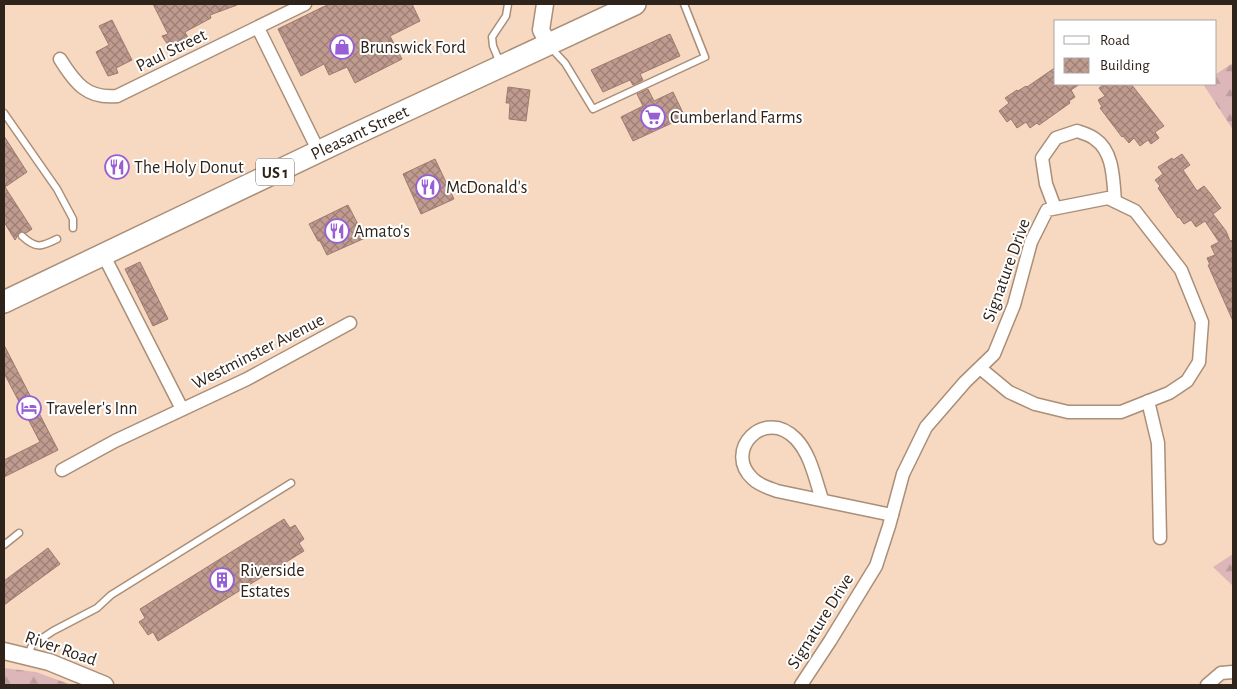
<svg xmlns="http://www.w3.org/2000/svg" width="1237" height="689" viewBox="0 0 1237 689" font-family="'Alegreya Sans',sans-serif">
<defs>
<pattern id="forest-firs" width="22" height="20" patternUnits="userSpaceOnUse" patternTransform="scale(1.25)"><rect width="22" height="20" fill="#dcb6b9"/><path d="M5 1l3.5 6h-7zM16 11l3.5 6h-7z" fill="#bd9c9e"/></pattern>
<pattern id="building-cross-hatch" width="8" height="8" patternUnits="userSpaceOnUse" patternTransform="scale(1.25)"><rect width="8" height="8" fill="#c09b90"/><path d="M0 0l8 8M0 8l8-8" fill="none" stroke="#9c7e75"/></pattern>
</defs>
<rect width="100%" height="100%" fill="#f7d9c1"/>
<g fill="url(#forest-firs)">
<polygon points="1233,63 1233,130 1203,84 1216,84 1216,74"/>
<polygon points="1233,554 1233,586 1213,567"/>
<polygon points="4,668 36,672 72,685 4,685"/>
</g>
<g fill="url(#building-cross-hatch)" stroke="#9d7a6f">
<polygon points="153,4 237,4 237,5 210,15 211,18 185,32 189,40 170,48 162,36 168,34"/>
<polygon points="329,4 412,4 420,21 390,36 402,59 355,83 347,67 329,75 324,64 301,76 278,29"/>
<polygon points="112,20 132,60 116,68 118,73 108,76 96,52 109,45 99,26"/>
<polygon points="670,34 680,56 640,74 643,80 633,85 630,80 603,92 591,70"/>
<polygon points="1056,67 1056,84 1080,84 1071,90 1075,97 1069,101 1070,103 1039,125 1037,123 1030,128 1026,122 1017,128 1011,119 1007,122 999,111 1009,103 1005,98 1017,90 1018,91 1026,86 1027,87"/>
<polygon points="1104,84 1131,84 1164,126 1155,132 1159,138 1151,144 1148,140 1140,146 1134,138 1129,143 1123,136 1122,137 1100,108 1102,107 1098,100 1105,96 1099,88"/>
<polygon points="508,87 530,90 526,121 509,119 510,103 506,103"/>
<polygon points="648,89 654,101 673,92 685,117 633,141 621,117 643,106 637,94"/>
<polygon points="4,136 27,172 5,187 32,229 26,233 20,232 15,240 4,222"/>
<polygon points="1182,154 1190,165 1183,170 1197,191 1204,186 1210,193 1221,208 1213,214 1226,231 1230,241 1233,240 1233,321 1208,265 1210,265 1207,258 1215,255 1211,246 1219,242 1205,221 1196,227 1191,220 1184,224 1179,217 1178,218 1158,188 1160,186 1155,180 1163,174 1158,167 1172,158 1173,160"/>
<polygon points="435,159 454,199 421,214 403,174"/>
<polygon points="348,205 365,238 327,255 320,241 318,241 309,224"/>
<polygon points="140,262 168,319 153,326 125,269"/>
<polygon points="4,345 58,450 4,477 4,460 40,442 4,373"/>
<polygon points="284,519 290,528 295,525 304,539 299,543 304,551 158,641 153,632 148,635 139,622 145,618 140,609"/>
<polygon points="48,548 60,564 4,605 4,581"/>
</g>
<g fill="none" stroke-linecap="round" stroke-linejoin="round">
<g stroke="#aa8e77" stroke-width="9">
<g id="service">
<polyline points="551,48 565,63 593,109 705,57 684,4"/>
<polyline points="500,63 493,46 492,37 506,16 508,4"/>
<polyline points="4,113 57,189 73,219 73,228"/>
<path d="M22,236c14,13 19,11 35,3"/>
<polyline points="4,545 19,533"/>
<polyline points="28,655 32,645 53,631 97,608 111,595 291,483"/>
</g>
</g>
<g stroke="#aa8e77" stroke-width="15">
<g id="minor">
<polyline points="258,28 319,152"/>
<path d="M60,59c15,24 27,40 57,37l188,-92"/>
<path d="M1055,208l-9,-24 -4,-26 14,-20 21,-7c6,2 13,4 18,8 19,13 18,41 20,62"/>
<polyline points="103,254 182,409"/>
<polyline points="1148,401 1158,443 1160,538"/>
<polyline points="62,470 115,441 247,379 350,323"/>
<path d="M822,499c-7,-20 -11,-44 -26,-60 -31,-33 -74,12 -43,40 6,6 16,9 24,12l115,24"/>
<polyline points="801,685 830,641 876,566 889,526 903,474 926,427 965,382 994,354 1014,305 1031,242 1047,210 1108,198 1135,211 1181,270 1202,322 1199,362 1187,381 1169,393 1121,412 1068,412 1035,404 1009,392 980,368"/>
<polyline points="1207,685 1221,673 1233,672"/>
</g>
</g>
<g stroke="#aa8e77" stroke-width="19">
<g id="tertiary">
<polyline points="545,4 541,30 549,45"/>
<polyline points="4,651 49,662 105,685"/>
</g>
</g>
<g stroke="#aa8e77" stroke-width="24">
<g id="trunk">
<path id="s1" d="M4,302l345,-165 286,-133"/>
</g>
</g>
<use href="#service" stroke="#fff" stroke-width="6"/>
<use href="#minor" stroke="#fff" stroke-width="12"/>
<use href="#tertiary" stroke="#fff" stroke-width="16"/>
<use href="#trunk" stroke="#fff" stroke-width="21"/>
</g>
<defs>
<g id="shop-ring" transform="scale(1.25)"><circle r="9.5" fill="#fff" stroke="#975ed6" stroke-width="1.5"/><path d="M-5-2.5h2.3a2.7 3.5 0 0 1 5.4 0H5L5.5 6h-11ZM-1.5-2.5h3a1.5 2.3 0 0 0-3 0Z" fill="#975ed6"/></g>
<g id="supermarket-ring" transform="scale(1.25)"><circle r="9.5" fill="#fff" stroke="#975ed6" stroke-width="1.5"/><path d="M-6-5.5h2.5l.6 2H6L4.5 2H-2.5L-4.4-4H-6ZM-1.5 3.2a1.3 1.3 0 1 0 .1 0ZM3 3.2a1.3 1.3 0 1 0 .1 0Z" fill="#975ed6"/></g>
<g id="restaurant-ring" transform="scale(1.25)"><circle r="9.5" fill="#fff" stroke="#975ed6" stroke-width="1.5"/><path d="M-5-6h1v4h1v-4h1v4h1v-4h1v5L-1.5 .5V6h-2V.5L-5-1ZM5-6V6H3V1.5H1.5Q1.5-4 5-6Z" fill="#975ed6"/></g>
<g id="hotel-ring" transform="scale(1.25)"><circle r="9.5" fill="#fff" stroke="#975ed6" stroke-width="1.5"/><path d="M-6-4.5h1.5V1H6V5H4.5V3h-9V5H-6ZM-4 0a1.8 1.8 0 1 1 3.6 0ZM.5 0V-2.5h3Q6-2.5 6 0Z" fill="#975ed6"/></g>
<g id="building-ring" transform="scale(1.25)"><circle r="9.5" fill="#fff" stroke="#975ed6" stroke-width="1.5"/><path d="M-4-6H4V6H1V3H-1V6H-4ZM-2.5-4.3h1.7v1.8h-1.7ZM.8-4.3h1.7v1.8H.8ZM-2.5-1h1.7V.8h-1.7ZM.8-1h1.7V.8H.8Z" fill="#975ed6"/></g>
</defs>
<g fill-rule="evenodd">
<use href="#shop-ring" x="342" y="47"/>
<use href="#supermarket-ring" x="653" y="117"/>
<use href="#restaurant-ring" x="117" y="167"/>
<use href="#restaurant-ring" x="428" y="187"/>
<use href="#restaurant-ring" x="337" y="231"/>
<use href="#hotel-ring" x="29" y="408"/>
<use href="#building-ring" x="222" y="580"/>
</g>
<g text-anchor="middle" stroke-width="4" stroke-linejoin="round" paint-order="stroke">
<rect fill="#fff" stroke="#6d665f" stroke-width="1" x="256" y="158.5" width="38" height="27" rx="4"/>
<g font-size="16" font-weight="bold" fill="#2f241b">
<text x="275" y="178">US 1</text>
</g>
<g font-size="18" fill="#2f241b" stroke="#fff" text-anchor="start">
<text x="360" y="53">Brunswick Ford</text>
<text x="670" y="123">Cumberland Farms</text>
<text x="134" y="173">The Holy Donut</text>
<text x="446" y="193">McDonald's</text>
<text x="354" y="237">Amato's</text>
<text x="46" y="414">Traveler's Inn</text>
<text x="240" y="576">Riverside<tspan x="240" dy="21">Estates</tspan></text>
</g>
<g font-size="18" fill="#2f241b" stroke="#fff">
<text transform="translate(171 50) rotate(-26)" y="6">Paul Street</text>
<text dy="6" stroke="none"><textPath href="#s1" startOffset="394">Pleasant Street</textPath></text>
<text transform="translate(1006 270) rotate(-70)" y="6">Signature Drive</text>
<text transform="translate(258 351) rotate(-27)" y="6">Westminster Avenue</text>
<text transform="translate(820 621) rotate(-58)" y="6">Signature Drive</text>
<text transform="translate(61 648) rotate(19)" y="6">River Road</text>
</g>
</g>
<rect width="1237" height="689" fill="none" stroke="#2f241b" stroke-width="10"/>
<rect x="1054" y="20" width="162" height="65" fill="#ffffff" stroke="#aca7a4"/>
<rect x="1064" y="36" width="25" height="8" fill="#ffffff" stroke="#aca7a4"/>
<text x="1100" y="45" font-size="15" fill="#2f241b">Road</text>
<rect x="1064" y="58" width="25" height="15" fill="url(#building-cross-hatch)" stroke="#aca7a4"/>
<text x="1100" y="70" font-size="15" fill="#2f241b">Building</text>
</svg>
